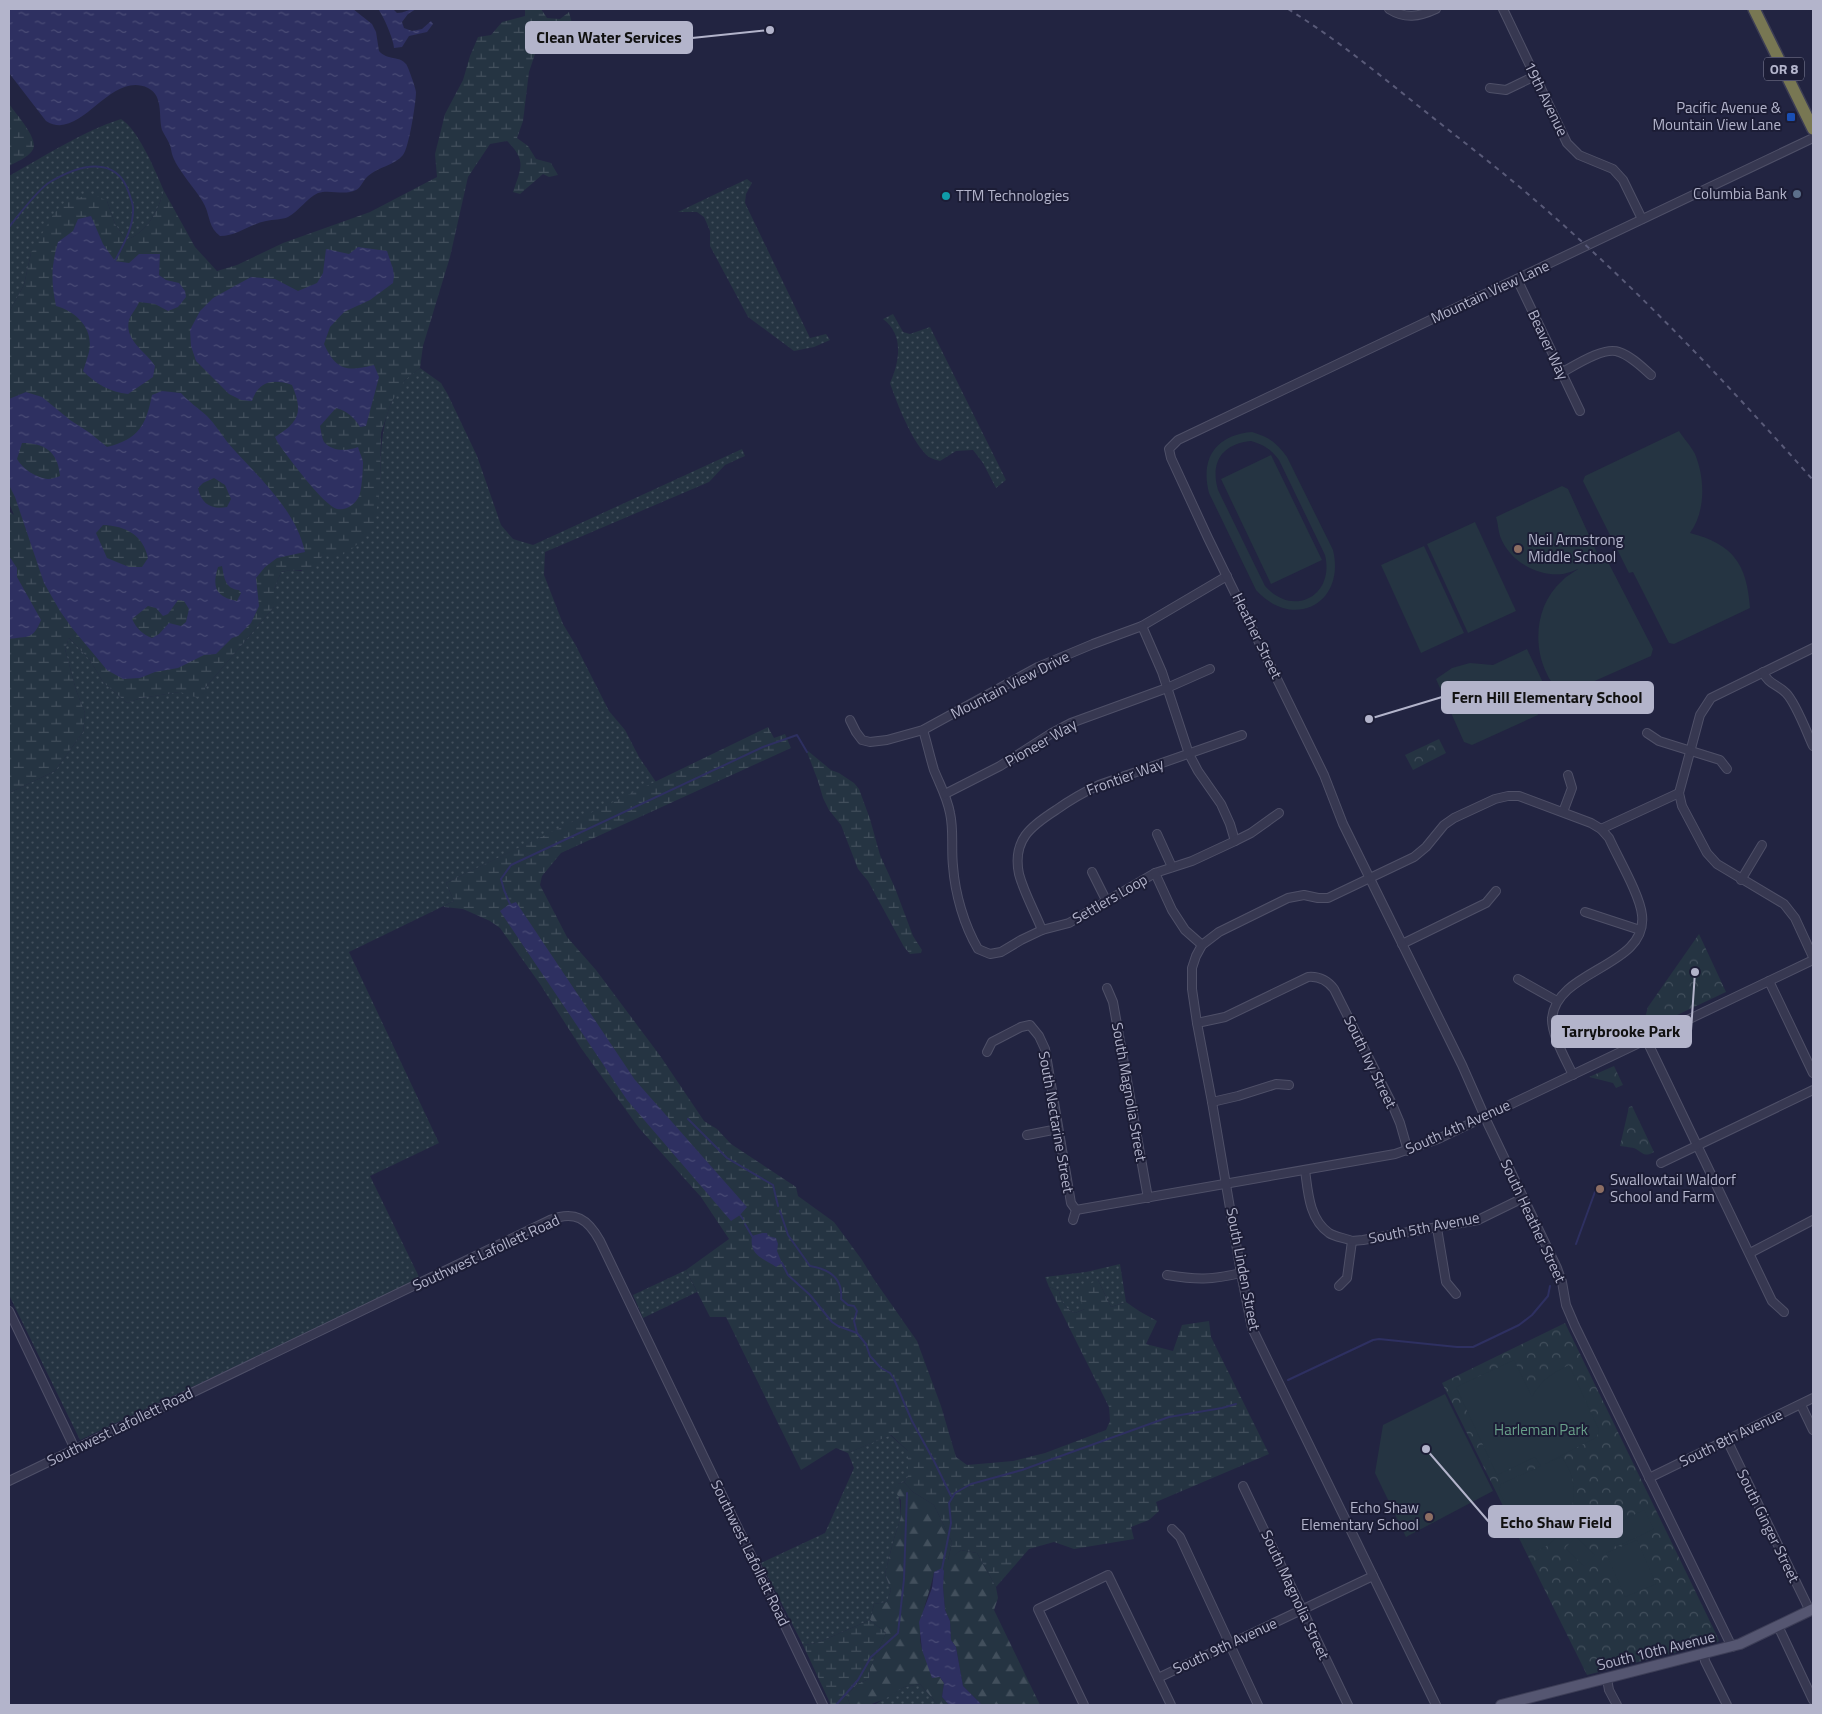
<svg xmlns="http://www.w3.org/2000/svg" width="1822" height="1714" viewBox="0 0 1822 1714" font-family="'Titillium Web',sans-serif">
<defs>
<pattern id="grass-dots" width="8" height="8" patternUnits="userSpaceOnUse" patternTransform="scale(1.25)"><rect width="8" height="8" fill="#253442"/><path d="M2 2h.1M6 6h.1" fill="none" stroke="#424f5c" stroke-width="1.8" stroke-linecap="round"/></pattern>
<pattern id="forest-firs" width="22" height="20" patternUnits="userSpaceOnUse" patternTransform="scale(1.25)"><rect width="22" height="20" fill="#253442"/><path d="M5 1l3.5 6h-7zM16 11l3.5 6h-7z" fill="#424f5c"/></pattern>
<pattern id="wetland-marsh" width="20" height="14" patternUnits="userSpaceOnUse" patternTransform="scale(1.25)"><rect width="20" height="14" fill="#253442"/><path d="M1 5h8M5 5V1M11 12h8M15 12V8" fill="none" stroke="#424f5c"/></pattern>
<pattern id="park-crowns" width="20" height="18" patternUnits="userSpaceOnUse" patternTransform="scale(1.25)"><rect width="20" height="18" fill="#253442"/><path d="M2 6a3 3 0 1 1 6 0M12 15a3 3 0 1 1 6 0" fill="none" stroke="#424f5c"/></pattern>
<pattern id="water-ripples" width="26" height="14" patternUnits="userSpaceOnUse" patternTransform="scale(1.25)"><rect width="26" height="14" fill="#2e3061"/><path d="M2 4q2-2 4 0t4 0M15 11q2-2 4 0t4 0" fill="none" stroke="#4a4c76"/></pattern>
</defs>
<rect width="100%" height="100%" fill="#222441"/>
<g fill="url(#grass-dots)">
<path d="M121,119c17,10 35,53 43,72 -7,21 -16,41 -38,49l-11,-16 -8,-23 -76,52 -7,32 -15,27v-136c36,-20 72,-44 112,-57z"/>
<polygon points="747,179 752,183 746,194 745,203 810,338 826,334 830,340 814,347 794,351 748,317 710,246 710,231 704,217 697,212 678,212"/>
<path d="M893,314l10,18 7,2 20,-7 76,153 -10,8 -13,-25 -10,-13 -17,1 -16,10c-3,-1 -8,-2 -11,-4 -16,-12 -33,-56 -39,-74 10,-21 14,-49 -7,-64z"/>
<path d="M420,368l21,15 7,12 29,61 24,69 12,14 20,6 209,-96 3,7 -20,9 -16,17 -164,70 -1,23 19,49 12,20 34,67 16,19 14,27 17,25 -210,101 8,18 -105,51 90,191 -69,33 50,103 -340,161 -71,-145v-502l46,-22 28,-39 2,-19 -9,-23 -11,-41 4,-11 21,22 13,22 24,21 14,-5 64,-10 69,-81v-17l7,-18 10,-2 10,1 22,-16 57,-65c1,-38 -1,-78 25,-110 4,-4 10,-8 15,-12z"/>
<path d="M1120,1264l6,38 -15,5 -13,-27 -13,29 -10,4c-10,-4 -14,-12 -16,-22l-10,-4 -4,-10 41,-5z"/>
<polygon points="686,1270 697,1292 643,1318 633,1295"/>
<polygon points="890,1435 908,1451 908,1477 904,1482 898,1484 901,1517 893,1542 885,1574 891,1590 887,1602 874,1604 870,1620 817,1643 803,1645 761,1563 825,1533 854,1468 848,1453"/>
<polygon points="920,1684 938,1705 874,1705 904,1687"/>
</g>
<path fill="url(#forest-firs)" d="M904,1482l9,10 21,13 18,37 -4,18 13,-10 16,3 19,34 2,11 -4,12 46,95h-58l-19,-19 -7,-39 -5,-7 -1,-19 -5,-11 -2,-23 1,-16 -10,1c-4,23 -21,57 -11,79 5,11 14,22 21,32l-2,14 7,8h-11l-18,-21 -16,3 -19,12 -16,6h-19l-3,-9 10,-12 12,-5 1,-11 16,-35 -16,-13 4,-16 13,-2 4,-12 -6,-16 8,-32 8,-25v-17l-7,-10 4,-6z"/>
<g fill="url(#wetland-marsh)">
<path d="M525,9h16l6,9 13,1 9,-7 3,11 -34,22 -9,27 -6,49 -6,17 11,8 8,13 15,4 7,12 -9,2 -6,-3 -23,20 -7,-2c8,-24 14,-31 -6,-51l-17,3 -22,33 -18,80 -27,89 -3,22 -15,12 -14,23 -10,30 -1,57 -7,39 -1,-3c-13,17 -26,36 -49,29l-9,14c-11,2 -22,0 -33,3l-7,18v17l-69,81 2,13 -27,-9 -39,6 -14,5 -24,-21 -13,-22 -21,-22 -4,11 11,41 9,23 -2,19 -28,39 -46,22v-282l5,4 -5,-12v-191l15,-27 7,-32 23,-40 12,-12 19,-5h12l10,5 8,23 11,16c22,-8 31,-28 38,-49l31,56 22,24 20,-6 46,-22 87,-31 67,-35 -2,-23 10,-40 18,-34 7,-24 8,-19 13,-2 11,-13 23,-6z"/>
<path d="M9,104c7,10 32,37 23,47 -5,7 -16,11 -23,15z"/>
<path d="M768,727l6,11 11,-4 6,14 -230,105 -19,23 -2,9 27,52 29,33 65,87 43,64 13,8 14,15 65,43 2,9 36,26 28,38 11,18 44,63 24,65 15,51 11,8 46,-4 32,-8 61,-23 4,-9 -1,-14 -60,-120 10,4c2,10 6,18 16,22l10,-4 -10,-18 23,-11 13,27 15,-5 13,9 18,10 -11,23 27,7 9,-26 27,-4 2,16 58,117 -113,48 3,9 -10,9 -18,7 3,12 -60,10 -20,-7 -25,7 -33,38 -19,-34 -16,-3 -13,11 4,-19 -18,-37 -21,-13 -9,-10 4,-5v-26l-17,-16 -43,18 -12,-5 -35,22 -75,-153h-16l-24,-47 43,-31 -28,-42 -62,-69 -58,-80 -41,-64 -40,-56 -10,-7 -27,-12 -19,-2v-1l10,-5 -8,-18z"/>
<polygon points="808,751 831,770 839,773 854,783 859,789 870,819 880,855 895,888 913,936 922,950 921,953 910,954 904,947 868,881 858,869 841,825 829,810 823,798 818,781 807,752"/>
<polygon points="870,1620 886,1633 870,1668 869,1679 857,1684 847,1696 850,1705 831,1705 803,1645 817,1643"/>
</g>
<g fill="url(#park-crowns)">
<polygon points="1439,739 1446,753 1413,770 1405,755"/>
<polygon points="1699,934 1726,992 1641,1032 1648,1007"/>
<polygon points="1614,1066 1623,1085 1616,1088 1613,1083 1589,1077"/>
<path d="M1632,1106l22,46c-9,5 -10,2 -18,-3 -4,-2 -11,-2 -16,-3l9,-39z"/>
<polygon points="1565,1323 1719,1640 1718,1642 1587,1675 1442,1383"/>
</g>
<g fill="#253442" fill-rule="evenodd">
<path d="M1679,431c5,8 12,15 16,23 10,24 11,57 -5,79 43,11 57,31 60,75l-76,36 -5,-1 -36,-71 -4,1 -46,-92 2,-5z"/>
<path d="M1252,432c17,5 25,11 35,25l46,93c13,54 -40,81 -77,40l-47,-97c-9,-35 7,-58 43,-61zM1251,441c13,4 20,8 28,19l46,95c10,41 -32,63 -60,31l-47,-96c-8,-28 4,-46 33,-49z"/>
<polygon points="1271,455 1322,560 1271,584 1221,479"/>
<path d="M1562,486l6,3 30,66 -12,10 21,-5 46,89 -2,7 -88,39c-5,-6 -13,-13 -16,-21 -15,-30 -11,-70 15,-93 4,-5 11,-8 16,-12 -5,2 -10,4 -15,5 -26,3 -54,-13 -63,-38 -2,-6 -2,-13 -4,-19z"/>
<polygon points="1475,522 1516,611 1468,633 1427,544"/>
<polygon points="1424,546 1464,633 1421,653 1381,565"/>
<polygon points="1527,649 1548,693 1533,700 1538,715 1472,745 1464,742 1436,679 1452,668 1470,663 1493,665"/>
<path d="M1514,1360l18,37c9,-17 20,-24 37,-32l30,65 -2,7 -52,27 17,-7c3,6 7,11 9,17 8,25 -2,55 -23,71 -5,3 -12,6 -18,8l-31,-62 2,-7 40,-18 -6,-9 -38,18 -41,-88z"/>
<polygon points="1445,1394 1493,1491 1406,1537 1375,1473 1383,1425"/>
<polygon points="1644,1510 1654,1529 1616,1547 1607,1528"/>
<polygon points="1576,1537 1595,1555 1584,1566 1565,1548"/>
<polygon points="1637,1540 1656,1584 1625,1597 1606,1553"/>
</g>
<g fill="url(#water-ripples)" fill-rule="evenodd">
<path d="M9,9h344l19,15 4,8 3,19c7,9 21,5 27,13 2,2 10,25 10,28 0,10 -7,56 -13,63 -8,10 -25,12 -35,21 -5,4 -7,12 -12,14 -12,6 -26,-1 -38,3 -11,5 -19,18 -30,24 -6,3 -15,2 -22,4 -16,3 -29,15 -46,15 -11,-8 -10,-19 -15,-30 -5,-11 -15,-21 -22,-32 -4,-6 -9,-13 -11,-20 -1,-4 -1,-7 -3,-11 -2,-4 -5,-9 -7,-13 -4,-13 2,-34 -14,-42 -39,-18 -67,55 -102,33l-37,-48z"/>
<path d="M378,9h15l4,4c7,0 12,-4 19,-4l-8,5 -6,8 2,6 8,3 10,-2 9,-8 2,3 -6,8 -18,4 -7,11 -8,1c0,-8 -11,-33 -16,-39z"/>
<path d="M91,216l12,28 12,17 14,2 10,-9h21l-1,21 7,5 13,3 6,8 1,6 -8,10 -10,4 -13,-7 -16,-2c-2,6 -8,12 -10,18 -5,21 17,31 26,46l-2,11 -25,17c-18,-2 -32,-10 -45,-23 2,-6 4,-12 6,-19 5,-23 -12,-40 -33,-46 -5,-25 -5,-39 2,-64l15,-11 5,-12z"/>
<path d="M358,247l29,4 6,18 1,7 -1,7 -23,17 -26,12 -14,15 -6,17c12,26 22,28 50,21l5,12 -13,49 -6,1c-6,-10 -13,-16 -24,-19l-16,18c1,5 2,12 4,16 9,10 23,9 34,5 1,4 4,10 5,15 0,6 -1,28 -4,34 -3,8 -13,15 -22,13 -14,-4 -49,-52 -59,-66l-3,-6c25,-16 28,-25 17,-52 -18,-6 -33,-5 -40,16l-11,-1 -12,-6 -33,-33 -5,-15 -1,-16 10,-19 13,-13 38,-21 24,2 23,12 19,-8 6,-10 3,-24 23,5z"/>
<path d="M162,391l19,2c8,9 17,15 26,23 8,8 14,18 21,27 28,32 68,66 77,109l-28,6 -12,9 -9,11 3,28 -8,17 -13,13 -6,2 -16,16 -12,1 -26,13 -23,4 -15,6 -17,1 -16,-9 -35,-42 -12,-17 -16,-28 -29,-86 -6,-12v-86l17,-7 16,5 28,23 20,13 17,14c32,-8 39,-22 45,-52zM22,443c23,0 36,9 38,33 -3,1 -8,3 -12,3 -12,-1 -25,-10 -31,-20zM214,478l11,7 6,14 -4,8c-15,3 -26,-3 -29,-19l5,-5zM103,525c23,1 40,10 45,33l-6,9h-13l-22,-9 -11,-25zM222,566c2,11 3,23 17,24l2,3 -4,8c-22,-4 -25,-15 -19,-34zM178,600l6,1 5,8 -3,13 -5,4 -12,-3 -10,11 -7,4c-10,-4 -15,-9 -20,-19l16,-13 8,2 7,8 5,-2z"/>
<path d="M9,556l8,12v9l24,43c-8,20 -13,16 -32,19z"/>
<polygon points="516,902 635,1080 747,1207 740,1215 731,1221 627,1100 500,911 508,905"/>
<path d="M762,1233h5l1,3 8,2 2,6 -1,7 5,12 -6,4c-13,-9 -27,-11 -24,-31z"/>
<polygon points="942,1568 944,1571 943,1587 945,1610 950,1621 951,1640 956,1647 963,1686 982,1705 949,1705 942,1697 944,1683 940,1677 932,1678 922,1650 919,1622 932,1588 934,1572"/>
</g>
<g fill="none" stroke-linecap="round" stroke-linejoin="round">
<g stroke="#2e3061" stroke-width="2">
<path d="M9,227c10,-12 29,-38 41,-45 27,-16 66,-29 79,11 1,4 4,10 4,15 1,19 -10,37 -18,53"/>
<polyline points="510,904 504,890 501,879 511,865 763,747 797,735 807,752"/>
<polyline points="688,1119 727,1158 773,1185 778,1206"/>
<path d="M780,1211l8,24 22,31c19,3 33,12 31,33l7,6 6,1 3,5 -3,10 3,12"/>
<polyline points="740,1215 743,1219"/>
<polyline points="745,1224 752,1236"/>
<polyline points="1576,1244 1596,1189"/>
<polyline points="782,1263 788,1275 810,1295 832,1322 838,1326 857,1333 866,1344 870,1356 881,1368 890,1373 894,1379 912,1421 934,1461 951,1496"/>
<polyline points="1288,1380 1373,1340 1379,1339 1457,1347 1473,1347 1519,1325 1532,1315 1548,1296 1550,1286"/>
<polyline points="942,1569 951,1523 949,1503 955,1493 971,1484 1022,1470 1169,1417 1222,1408 1236,1404"/>
<polyline points="836,1705 858,1680 871,1657 898,1633 904,1579 907,1493"/>
</g>
<g stroke="#4f5068" stroke-width="10">
<g id="minor">
<path d="M1389,9c16,10 30,8 47,0"/>
<polyline points="1503,9 1567,143 1579,155 1613,169 1623,180 1642,219"/>
<polyline points="1490,88 1506,90 1535,76"/>
<polyline points="1517,279 1580,411"/>
<path d="M1561,373c13,-7 43,-27 58,-21 12,4 23,15 32,23"/>
<polyline points="1813,648 1711,698 1700,715 1679,793 1682,806 1707,853 1717,864 1784,904 1795,918 1813,957"/>
<path d="M1763,672c5,12 14,12 23,21 10,10 21,40 27,53"/>
<polyline points="850,720 856,732 862,740 870,742 887,740 923,730 1038,667 1093,644 1142,626 1227,576"/>
<path d="M923,730c4,13 7,27 11,40 6,15 13,27 16,43 4,18 1,35 3,53 2,28 11,59 25,83l12,5 11,-2 20,-12 21,-10 27,-7 86,-50 37,-12 43,-20 -5,-17 -9,-20 -23,-33 -9,-17 -27,-82 -20,-46"/>
<polyline points="1647,733 1659,741 1720,760 1727,769"/>
<polyline points="945,794 1000,766 1052,733 1071,723 1167,688 1210,669"/>
<polyline points="1563,812 1572,788 1568,775"/>
<polyline points="1601,829 1679,793"/>
<polyline points="1157,834 1172,867"/>
<polyline points="1235,841 1251,833 1279,813"/>
<polyline points="1092,872 1107,902"/>
<polyline points="1155,873 1172,910 1185,930 1202,945"/>
<polyline points="1741,880 1762,845"/>
<polyline points="1585,912 1640,930"/>
<path d="M1042,930c-7,-18 -18,-37 -23,-56 -7,-34 12,-48 37,-64 14,-10 28,-18 43,-25l143,-50"/>
<polyline points="1402,944 1486,903 1496,891"/>
<polyline points="1518,979 1557,1001"/>
<polyline points="1769,981 1813,1073"/>
<polyline points="1107,988 1113,1002 1148,1198"/>
<path d="M1197,1023l28,-6 83,-40c11,-1 19,3 26,12l58,115 8,19 8,28"/>
<polyline points="1646,1039 1772,1301 1784,1312"/>
<polyline points="987,1052 992,1042 1021,1027 1030,1025 1039,1036 1045,1049 1071,1203 1076,1210 1073,1220"/>
<polyline points="1212,1102 1238,1096 1276,1084 1289,1085"/>
<polyline points="1027,1135 1058,1129"/>
<polyline points="1661,1163 1813,1090"/>
<path d="M1305,1170c3,22 4,49 24,63 6,4 16,5 23,8l-5,37 -8,8"/>
<polyline points="1076,1210 1395,1154 1438,1139 1813,960"/>
<polyline points="1437,1228 1446,1282 1456,1294"/>
<polyline points="1352,1241 1363,1240 1478,1220 1523,1198"/>
<polyline points="1750,1253 1813,1220"/>
<path d="M1167,1275c30,5 44,5 74,-2"/>
<polyline points="9,1311 75,1449"/>
<polyline points="1801,1405 1813,1430"/>
<polyline points="1727,1440 1810,1611"/>
<polyline points="1649,1478 1813,1398"/>
<path d="M9,1481l541,-261c25,-10 38,-1 50,21l223,464"/>
<polyline points="1243,1486 1348,1705"/>
<polyline points="1172,1529 1180,1537 1258,1705"/>
<polyline points="1778,1626 1813,1700"/>
<polyline points="1732,1647 1575,1326 1566,1305 1562,1282 1557,1268 1488,1124 1462,1065 1343,824 1324,775 1208,538 1171,458 1169,449 1178,440 1813,138"/>
<polyline points="1704,1654 1705,1661 1727,1705"/>
<polyline points="1158,1678 1373,1576"/>
<polyline points="1607,1679 1609,1690 1617,1705"/>
<polyline points="1084,1705 1038,1609 1108,1575 1171,1705"/>
<path d="M1436,1705l-184,-377 -11,-55 -29,-171 -15,-79 -5,-34v-21l4,-12 6,-11 17,-13 69,-34 16,-3 14,3h10l86,-41 12,-10 18,-22 10,-7 41,-19 13,-3h11l72,27 10,6 8,9c9,20 31,57 33,77 6,52 -85,54 -90,103 -1,16 14,42 21,57"/>
</g>
</g>
<g stroke="#3d3e57" stroke-width="12">
<polyline id="major" points="1501,1705 1740,1644 1813,1609"/>
</g>
<g stroke="#3c3d55" stroke-width="14">
<polyline id="highway" points="1754,9 1813,129"/>
</g>
<use href="#minor" stroke="#373851" stroke-width="8"/>
<use href="#major" stroke="#555671" stroke-width="10"/>
<use href="#highway" stroke="#787753" stroke-width="11"/>
<path stroke="#595a78" stroke-width="2" stroke-dasharray="5 5" stroke-linecap="butt" d="M1288,9c52,32 100,73 148,111 34,27 68,53 100,81 100,86 190,181 277,279"/>
</g>
<rect fill="#1a4fb4" stroke="#1c1d36" stroke-width="2" x="1786" y="112" width="10" height="10" rx="2.5"/>
<circle fill="#5c6f8a" stroke="#1c1d36" stroke-width="2" cx="1797" cy="194" r="5"/>
<circle fill="#0f9aa8" stroke="#1c1d36" stroke-width="2" cx="946" cy="196" r="5"/>
<g fill="#8d6e63" stroke="#1c1d36" stroke-width="2">
<circle cx="1518" cy="549" r="5"/>
<circle cx="1600" cy="1189" r="5"/>
<circle cx="1429" cy="1517" r="5"/>
</g>
<g text-anchor="middle" stroke-width="4" stroke-linejoin="round" paint-order="stroke">
<rect fill="#1c1d36" stroke="#86879e" stroke-width="1" x="1764" y="57.5" width="40" height="23" rx="4"/>
<g font-size="14" font-weight="bold" fill="#b3b4cb">
<text x="1784" y="74">OR 8</text>
</g>
<g font-size="15" fill="#b3b4cb" stroke="#1c1d36">
<text transform="translate(1546 99) rotate(64)" y="5">19th Avenue</text>
<text transform="translate(1490 292) rotate(-25)" y="5">Mountain View Lane</text>
<text transform="translate(1548 345) rotate(65)" y="5">Beaver Way</text>
<text transform="translate(1257 636) rotate(64)" y="5">Heather Street</text>
<text transform="translate(1010 685) rotate(-27)" y="5">Mountain View Drive</text>
<text transform="translate(1041 743) rotate(-30)" y="5">Pioneer Way</text>
<text transform="translate(1125 777) rotate(-20)" y="5">Frontier Way</text>
<text transform="translate(1110 899) rotate(-30)" y="5">Settlers Loop</text>
<text transform="translate(1370 1062) rotate(64)" y="5">South Ivy Street</text>
<text transform="translate(1129 1092) rotate(80)" y="5">South Magnolia Street</text>
<text transform="translate(1056 1122) rotate(80)" y="5">South Nectarine Street</text>
<text transform="translate(1458 1127) rotate(-24)" y="5">South 4th Avenue</text>
<text transform="translate(1533 1221) rotate(65)" y="5">South Heather Street</text>
<text transform="translate(1424 1228) rotate(-11)" y="5">South 5th Avenue</text>
<text transform="translate(486 1253) rotate(-25)" y="5">Southwest Lafollett Road</text>
<text transform="translate(1243 1269) rotate(79)" y="5">South Linden Street</text>
<text transform="translate(120 1427) rotate(-26)" y="5">Southwest Lafollett Road</text>
<text transform="translate(1731 1438) rotate(-26)" y="5">South 8th Avenue</text>
<text transform="translate(1768 1526) rotate(64)" y="5">South Ginger Street</text>
<text transform="translate(750 1553) rotate(64)" y="5">Southwest Lafollett Road</text>
<text transform="translate(1295 1595) rotate(65)" y="5">South Magnolia Street</text>
<text transform="translate(1225 1646) rotate(-25)" y="5">South 9th Avenue</text>
<text transform="translate(1656 1651) rotate(-14)" y="5">South 10th Avenue</text>
</g>
<g font-size="15" fill="#b3b4cb" stroke="#1c1d36" text-anchor="end">
<text x="1781" y="113">Pacific Avenue &amp;<tspan x="1781" dy="17">Mountain View Lane</tspan></text>
<text x="1787" y="199">Columbia Bank</text>
<text x="956" y="201" text-anchor="start">TTM Technologies</text>
<text x="1528" y="545" text-anchor="start">Neil Armstrong<tspan x="1528" dy="17">Middle School</tspan></text>
<text x="1610" y="1185" text-anchor="start">Swallowtail Waldorf<tspan x="1610" dy="17">School and Farm</tspan></text>
<text x="1419" y="1513">Echo Shaw<tspan x="1419" dy="17">Elementary School</tspan></text>
</g>
<g font-size="15" fill="#689f89" stroke="#1c1d36">
<text x="1541" y="1435">Harleman Park</text>
</g>
</g>
<path fill="none" stroke="#b3b4cb" stroke-width="2" d="M770 30L692 38M1369 719L1442 697M1695 972L1691 1031M1426 1449L1489 1522"/>
<g fill="#b3b4cb" stroke="#1c1d36" stroke-width="2">
<circle cx="770" cy="30" r="5"/>
<circle cx="1369" cy="719" r="5"/>
<circle cx="1695" cy="972" r="5"/>
<circle cx="1426" cy="1449" r="5"/>
</g>
<g fill="#b3b4cb" stroke="#b3b4cb" stroke-width="2">
<rect x="526" y="22" width="166" height="31" rx="5"/>
<rect x="1442" y="682" width="211" height="31" rx="5"/>
<rect x="1552" y="1016" width="139" height="31" rx="5"/>
<rect x="1489" y="1506" width="133" height="31" rx="5"/>
</g>
<g font-size="16" text-anchor="middle" font-weight="bold" fill="#111">
<text x="609" y="43">Clean Water Services</text>
<text x="1547" y="703">Fern Hill Elementary School</text>
<text x="1621" y="1037">Tarrybrooke Park</text>
<text x="1556" y="1528">Echo Shaw Field</text>
</g>
<rect width="1822" height="1714" fill="none" stroke="#b3b4cb" stroke-width="20"/>
</svg>
